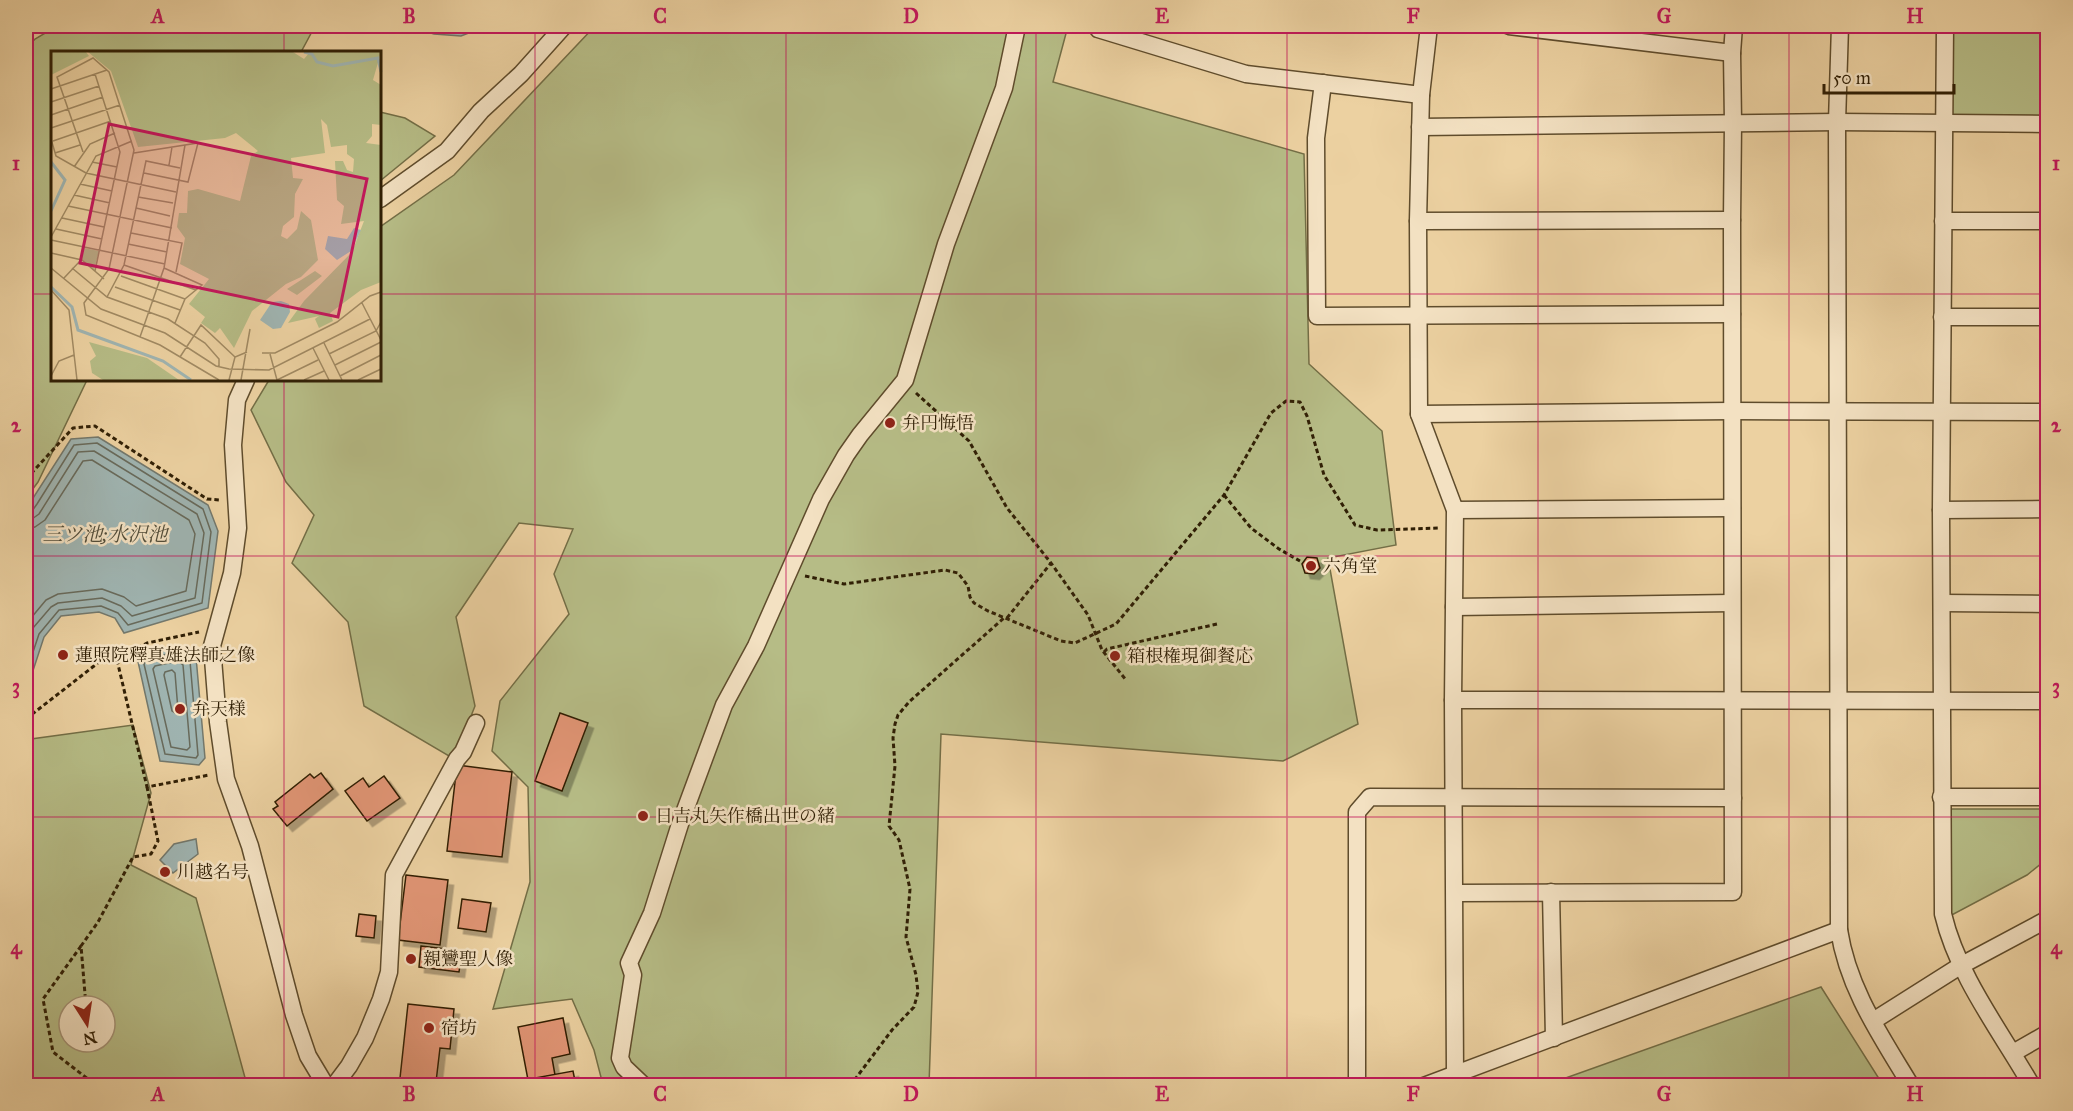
<svg xmlns="http://www.w3.org/2000/svg" width="2073" height="1111" viewBox="0 0 2073 1111" font-family="'IM FELL Great Primer','Noto Serif JP',serif">
<defs>
<filter id="shadow"><feDropShadow dx="5.5" dy="5.5" stdDeviation="0" flood-color="#0004"/></filter>
</defs>
<rect width="100%" height="100%" fill="#ecd1a1"/>
<filter id="stains"><feTurbulence type="fractalNoise" baseFrequency=".00333" numOctaves="4"/><feColorMatrix values="0 0 0 0 .2 0 0 0 0 .09 0 0 0 0 .02 0 0 0 .5 -.17"/></filter>
<radialGradient id="worn" r=".72"><stop offset=".6" stop-color="#630" stop-opacity="0"/><stop offset="1" stop-color="#630" stop-opacity=".3"/></radialGradient>
<g fill="#b6bc86" stroke="#736e46" stroke-width="1.5" fill-rule="evenodd">
<polygon points="57,26 315,26 301,52 52,52 52,380 87,380 38,482 26,498 26,49 35,39"/>
<polygon points="595,26 1068,26 1053,82 1304,154 1309,364 1382,431 1396,545 1328,558 1358,724 1283,761 941,734 929,1085 603,1085 594,1050 572,999 493,1009 530,882 528,787 492,751 500,701 569,614 554,574 573,529 519,523 456,617 475,706 454,759 364,706 348,622 292,563 314,515 286,482 251,410 269,380 380,380 380,227 454,175"/>
<polygon points="1950,26 2047,26 2047,119 1949,118"/>
<polygon points="380,112 405,118 435,136 380,181"/>
<path d="M133,725l18,68 -20,72 65,33 51,187h-221v-340l5,-6zM69,1006h36v36h-36z"/>
<polygon points="1950,809 2047,809 2047,859 2027,875 1948,917"/>
<polygon points="1821,987 1883,1085 1546,1085"/>
</g>
<g fill="#9fb4b1" stroke="#73786c" stroke-width="1.5">
<polygon points="407,26 487,26 461,36 434,34"/>
<polygon points="98,437 208,505 218,531 208,608 124,633 115,618 99,612 61,616 44,637 26,692 26,509 71,439"/>
<polygon points="183,647 196,657 205,758 199,765 160,761 137,657 166,648"/>
<polygon points="196,839 198,854 173,873 160,860 174,844"/>
</g>
<g fill="none" stroke-linecap="round" stroke-linejoin="round">
<g stroke="#686a5b" stroke-width="1.5">
<polyline points="26,512 32,511 37,504 74,445 97,443 203,509 211,532 202,603 128,625 118,613 101,606 59,610 39,634 26,673"/>
<polyline points="26,520 32,519 39,514 78,452 94,451 197,514 204,533 195,598 132,616 121,606 102,598 58,603 51,607 33,628 26,650"/>
<polyline points="26,529 35,527 45,520 83,461 92,460 189,520 195,534 186,591 136,606 124,597 102,589 58,594 46,600 26,624"/>
<polygon points="180,653 190,661 198,755 196,758 165,754 144,664 146,661 167,654"/>
<polygon points="178,661 183,665 190,747 187,750 171,747 153,669 155,666"/>
<polygon points="172,670 175,673 178,710 175,713 172,711 164,675 165,672"/>
</g>
</g>
<g fill="#e19575" stroke="#301f05" stroke-width="1.5" filter="url(#shadow)">
<polygon points="1307,557 1317,558 1320,568 1314,574 1305,573 1302,564"/>
<polygon points="560,713 588,723 562,791 535,781"/>
<polygon points="457,765 512,772 502,857 447,851"/>
<polygon points="321,773 333,789 287,826 273,809 278,806 275,802 310,774 314,778"/>
<polygon points="384,776 400,798 367,821 345,791 363,778 369,787"/>
<polygon points="406,875 448,880 440,945 398,940"/>
<polygon points="462,899 491,903 486,932 458,928"/>
<polygon points="359,914 376,916 374,938 356,936"/>
<polygon points="421,946 462,951 459,972 419,967"/>
<polygon points="408,1004 454,1009 450,1049 440,1048 436,1082 400,1078"/>
<polygon points="563,1018 570,1054 552,1058 555,1075 528,1080 518,1027"/>
<polygon points="573,1071 576,1086 514,1086 513,1082"/>
</g>
<g fill="none" stroke-linecap="round" stroke-linejoin="round">
<g stroke="#5f4c2c" stroke-width="19">
<g id="minor">
<polyline points="1100,26 1098,29 1246,74 1421,95"/>
<polyline points="1429,26 1421,95 1418,221 1419,414 1455,510 1453,700 1455,1074"/>
<polyline points="1509,26 1732,53"/>
<path d="M1840,26l-3,96 2,808c9,59 42,106 72,156"/>
<path d="M1945,26l-4,484 2,404c15,63 57,116 89,172"/>
<polyline points="1323,83 1316,138 1317,316 1732,314"/>
<polyline points="1420,127 1837,122 2048,124"/>
<polyline points="380,199 447,151 481,111 521,74 564,26"/>
<polyline points="1418,221 1732,220"/>
<polyline points="1943,221 2048,221"/>
<polyline points="1942,317 2048,317"/>
<polyline points="246,380 237,400 233,445 238,528 232,573 212,646 218,722 226,779 250,846 294,1015 308,1056 326,1086"/>
<polyline points="1419,414 1732,411 2048,412"/>
<polyline points="1455,510 1732,508"/>
<polyline points="1941,510 2048,509"/>
<polyline points="1942,603 2048,604"/>
<polyline points="1454,607 1732,603"/>
<polyline points="1453,700 2048,701"/>
<polyline points="1941,797 2048,797"/>
<polyline points="1551,892 1554,1038"/>
<polyline points="1455,893 1733,892 1732,220 1733,123 1732,53 1734,26"/>
<polyline points="1873,1021 1960,966 2048,919"/>
<polyline points="2013,1053 2048,1033"/>
<polyline points="334,1086 349,1066 365,1038 381,999 389,972 394,875 457,759 463,752 476,723"/>
<polyline points="644,1086 624,1067 620,1058 633,975 629,963 652,913 680,824 724,705 756,646 821,499 846,455 860,435 905,380 946,244 1004,88 1017,26"/>
<polyline points="1357,1086 1357,812 1370,797 1733,798"/>
<polyline points="1424,1086 1839,930"/>
</g>
</g>
<g stroke="#301f05" stroke-width="3" stroke-dasharray="4.5 3" stroke-linecap="butt">
<polyline points="916,393 969,441 1007,508 1051,563 1088,615 1102,650 1126,680"/>
<polyline points="26,479 73,428 95,426 207,499 219,500"/>
<polyline points="1224,495 1251,528 1279,549 1300,561"/>
<polyline points="805,576 844,584 945,570 958,573 968,586 970,597 974,603 988,611 1061,641 1075,643 1116,624 1224,495 1271,413 1286,401 1300,402 1307,416 1324,475 1355,525 1377,530 1439,528"/>
<polyline points="1007,618 1051,563"/>
<polyline points="1104,652 1107,649 1217,624"/>
<polyline points="117,660 147,787 209,775"/>
<polyline points="26,719 103,659 117,659 147,643 199,632"/>
<polyline points="81,946 43,999 53,1052 97,1086"/>
<polyline points="86,1006 81,946 98,922 133,857 151,854 158,841 147,787"/>
<polyline points="659,1079 673,1086"/>
<polyline points="850,1086 892,1030 914,1007 918,992 916,975 906,937 910,889 899,840 889,826 895,766 893,738 895,724 898,715 909,702 1004,618"/>
</g>
<use href="#minor" stroke="#f3e1c2" stroke-width="16"/>
</g>
<path fill="none" stroke="#c2185b" stroke-width="1.5" stroke-opacity="0.55" d="M284,26v26M535,26v1060M786,26v1060M1036,26v1060M1287,26v1060M1538,26v1060M1789,26v1060M26,294h26M380,294h1668M284,380v706M26,556h2022M26,817h2022"/>
<g fill="#8f2418" stroke="#f3e1c2" stroke-width="2">
<circle cx="890" cy="423" r="6"/>
<circle cx="1311" cy="566" r="6"/>
<circle cx="63" cy="655" r="6"/>
<circle cx="1115" cy="656" r="6"/>
<circle cx="180" cy="709" r="6"/>
<circle cx="643" cy="816" r="6"/>
<circle cx="165" cy="872" r="6"/>
<circle cx="411" cy="959" r="6"/>
<circle cx="429" cy="1028" r="6"/>
</g>
<g text-anchor="middle" stroke-width="5" stroke-linejoin="round" paint-order="stroke">
<g font-size="18" fill="#301f05" stroke="#f3e1c2" text-anchor="start">
<text x="902" y="429">弁円悔悟</text>
<text x="1323" y="572">六角堂</text>
<text x="75" y="661">蓮照院釋真雄法師之像</text>
<text x="1127" y="662">箱根権現御餐応</text>
<text x="192" y="715">弁天様</text>
<text x="655" y="822">日吉丸矢作橋出世の緒</text>
<text x="177" y="878">川越名号</text>
<text x="423" y="965">親鸞聖人像</text>
<text x="441" y="1034">宿坊</text>
</g>
<g font-size="20" font-style="italic" fill="#514c39" stroke="#f3e1c2">
<text x="105" y="541">三ツ池;水沢池</text>
</g>
</g>
<g transform="translate(51 51)">
<rect width="330" height="330" fill="#ecd1a1"/>
<path d="M0,1h35l3,4 -38,19zM37,1h205l11,7 6,-7h71l-8,28 8,5v40l-9,-1v12l-6,7 15,2v137l-20,8 -31,23 3,8 -14,7 -4,-9 4,-3 -31,7 16,-22 48,-49 12,-31 -23,3 3,-18 -7,-6 -2,-39h8l4,9 6,2 1,-13 -7,-5v-9l-16,2 -4,-22 -6,-6 4,34 -34,5 2,20 10,1 -8,15 -1,23 -11,9 -2,10 6,3 10,-10 4,-18 10,9 7,40 -17,17 -15,7 -34,27 -18,37 -14,-20 -5,5 -14,-10 4,-6 -16,-13 20,-25 -29,-15 5,-26 -8,-11 2,-14h8l1,-22 10,-2 42,12 11,-45 7,-5 -22,-18 -11,5 -87,9 -27,-76zM33,197l15,3 -5,19 -12,-11zM264,220l7,5 -25,19 -10,-6zM38,291l58,16 32,22h-76l-11,-7 -2,-12 6,-5z" fill="#b6bc86"/>
<path d="M303,177l7,2 -10,21 -14,9 -12,-11 3,-13 19,3zM230,250l8,3 1,8 -9,16 -8,1 -13,-9 12,-18z" fill="#9fb4b1"/>
<path fill="none" stroke="#9fb4b1" stroke-width="3" d="M253,1l8,2 5,8 16,4 45,-8 3,14M0,111l14,18 -14,31M0,236l21,20 6,23 85,31 28,19"/>
<path fill="none" stroke="#a18a63" stroke-width="1.5" d="M0,38l56,-19M0,51l48,-16M0,64l52,-18M0,77l69,-23M0,88l5,17 30,17 90,19M2,90l58,-20M32,101l-26,-75 36,-19 16,14 25,78 -25,119 -25,34 2,12 74,30 59,35M4,102l25,-8M83,102l64,-10 -10,39 -44,-9M41,111l25,5M118,114l3,-18M23,116l16,-23 25,-11M29,133l32,7M23,144l36,8M87,146l35,6M17,155l104,22M85,157l34,8M11,167l42,9M5,178l46,10M80,182l51,10 -6,29M0,186l45,-81 36,-15M0,189l114,24M77,193l39,8M0,202l31,7 22,19M73,214l72,25M0,217l50,41 64,24 51,33 13,3 40,1 101,-51M21,217l35,29 61,22 37,24 14,16v8M113,217l38,17 -17,14 -10,24M44,220l25,-119 -25,-78M70,225l64,23M13,227l17,-18 2,-13M64,236l65,23M0,239l18,20 8,70M56,246l17,-32 22,-104 34,7M311,252l19,37M89,286l24,-69 21,-123M273,292l18,37M262,297l16,32M211,302h13l62,-31 33,-26 11,-4M219,303l7,26M278,303l47,-23 5,-9M129,306l21,-32 34,32M284,314l46,-23M0,325l8,-15 15,-6M289,325l41,-21M178,329l6,-23 12,-5M190,329l9,-51M226,329l41,-20M253,329l20,-9M307,329l23,-11"/>
<path fill="#c2185b" fill-opacity="0.15" stroke="#c2185b" stroke-width="3" d="M58,73l258,55 -29,138 -258,-54z"/>
<rect width="330" height="330" fill="none" stroke="#301f05" stroke-width="3"/>
</g>
<rect width="2073" height="1111" fill="none" stroke="#ecd1a1" stroke-width="66"/>
<g transform="translate(87 1024) rotate(168)"><circle r="28" fill="#f3e1c2" stroke="#a59376" stroke-width="1.5"/>
<path d="M0-4.5L10 22L0 15L-10 22Z" fill="#8f2418"/>
<text y="-9" font-size="16" font-weight="bold" text-anchor="middle" fill="#301f05">N</text>
</g>
<path d="M1824 84v9h130v-9" fill="none" stroke="#301f05" stroke-width="3"/>
<text x="1833" y="84" font-size="18" fill="#301f05" stroke="#f3e1c2" stroke-width="4.5" paint-order="stroke">50 m</text>
<rect x="33" y="33" width="2007" height="1045" fill="none" stroke="#c2185b" stroke-width="2"/>
<g font-size="20" text-anchor="middle" font-weight="bold" fill="#c2185b">
<text x="158" y="23">A</text>
<text x="409" y="23">B</text>
<text x="660" y="23">C</text>
<text x="911" y="23">D</text>
<text x="1162" y="23">E</text>
<text x="1413" y="23">F</text>
<text x="1664" y="23">G</text>
<text x="1915" y="23">H</text>
<text x="16" y="170">1</text>
<text x="2056" y="170">1</text>
<text x="16" y="432">2</text>
<text x="2056" y="432">2</text>
<text x="16" y="693">3</text>
<text x="2056" y="693">3</text>
<text x="16" y="954">4</text>
<text x="2056" y="954">4</text>
<text x="158" y="1101">A</text>
<text x="409" y="1101">B</text>
<text x="660" y="1101">C</text>
<text x="911" y="1101">D</text>
<text x="1162" y="1101">E</text>
<text x="1413" y="1101">F</text>
<text x="1664" y="1101">G</text>
<text x="1915" y="1101">H</text>
</g>
<rect width="100%" height="100%" filter="url(#stains)"/>
<rect width="100%" height="100%" fill="url(#worn)"/>
</svg>
